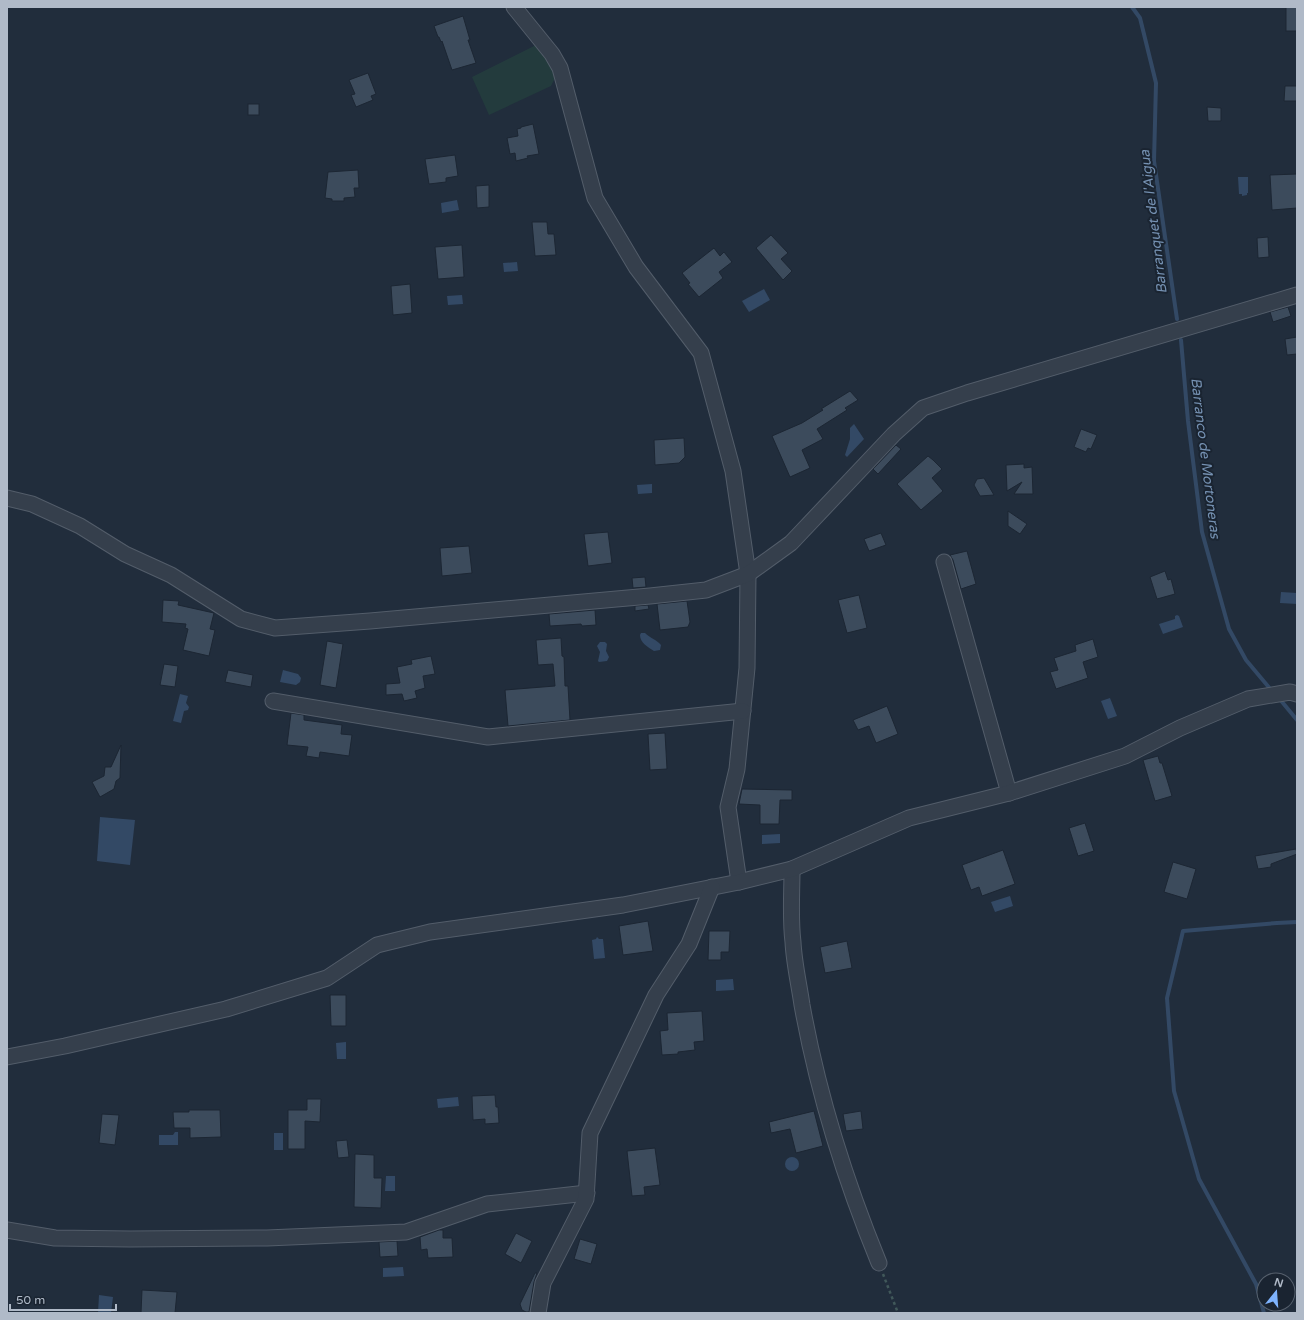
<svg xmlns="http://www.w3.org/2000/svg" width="1304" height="1320" viewBox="0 0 1304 1320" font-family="'Varela Round',sans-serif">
<rect width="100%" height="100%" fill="#212d3c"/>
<polygon fill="#233b3d" points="538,44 551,63 555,78 551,86 489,115 472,77"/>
<g fill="#334965">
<polygon points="1238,177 1248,177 1248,193 1247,193 1247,195 1242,196 1242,194 1239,194"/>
<polygon points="457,200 459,210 442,213 441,203"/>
<polygon points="517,262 518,271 504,272 503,263"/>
<polygon points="764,289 770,300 749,312 742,301"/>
<polygon points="462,295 463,304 448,305 447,296"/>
<polygon points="854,424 864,439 847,457 845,455 850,439 850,428"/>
<polygon points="652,484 652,493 638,494 637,485"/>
<polygon points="1281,592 1297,593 1297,604 1280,603"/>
<polygon points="1177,615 1179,616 1183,627 1163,634 1159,624 1175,619 1175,616"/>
<path d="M641,633h4c5,5 12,7 16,12l-1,5 -6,1c-6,-4 -14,-8 -14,-16z"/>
<polygon points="600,642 605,642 607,644 606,651 609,657 607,661 599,662 598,661 600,652 597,646"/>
<polygon points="283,670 298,674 301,678 300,682 296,685 280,682"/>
<polygon points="180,694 188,696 186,703 189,707 188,710 184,711 181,723 173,721"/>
<polygon points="1110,698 1117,716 1108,719 1101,701"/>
<polygon points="100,817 135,820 130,865 97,861"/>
<polygon points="780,834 780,843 762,844 762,835"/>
<polygon points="1010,896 1013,906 995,912 991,902"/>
<polygon points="597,937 599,939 603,939 605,958 594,959 592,940 596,939"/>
<polygon points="733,979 734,990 716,991 716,980"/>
<polygon points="346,1042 346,1059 337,1059 336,1043"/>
<polygon points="458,1097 459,1106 438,1108 437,1099"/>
<polygon points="175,1132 178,1132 178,1145 159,1145 159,1135 173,1135"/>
<rect x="274" y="1133" width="9" height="17"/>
<circle cx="792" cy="1164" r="7"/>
<polygon points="386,1176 395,1176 395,1191 385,1191"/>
<polygon points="403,1267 404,1276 383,1277 383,1268"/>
<polygon points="99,1295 113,1297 111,1313 98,1313"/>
</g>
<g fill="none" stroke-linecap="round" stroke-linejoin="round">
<g stroke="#334965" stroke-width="4">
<polyline points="1132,7 1140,18 1156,83 1154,161 1177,319"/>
<polyline points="1181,340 1188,421 1202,532 1229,629 1246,660 1272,691"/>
<polyline points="1278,697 1297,720"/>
<polyline points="1264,1313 1256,1284 1199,1179 1174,1091 1167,998 1183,931 1277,923 1297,922"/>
</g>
</g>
<g fill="#3c4b5c" stroke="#1c2633">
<rect x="1286" y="7" width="11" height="24"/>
<polygon points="463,16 470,40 468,40 476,63 452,70 442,41 441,42 439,37 438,37 434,26"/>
<polygon points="368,73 376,94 371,96 373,100 356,107 351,95 355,94 349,80"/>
<polygon points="1285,86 1297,86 1297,101 1284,101"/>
<rect x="248" y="104" width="11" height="11"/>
<polygon points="1207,107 1221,108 1221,121 1208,121"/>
<polygon points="533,124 539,154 527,156 528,158 516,161 515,153 510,154 507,138 518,136 517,129 521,128 521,127"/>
<polygon points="455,155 458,176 446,178 446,182 429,184 425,159"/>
<polygon points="358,170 359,188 354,188 355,197 344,198 344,201 332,201 332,199 325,198 328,172"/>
<polygon points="1297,174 1297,208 1272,210 1270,175"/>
<polygon points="489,185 489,207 477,208 476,186"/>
<polygon points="532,222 547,222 548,234 554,234 556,255 535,256"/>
<polygon points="771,235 788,253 781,259 792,271 783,280 756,248"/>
<polygon points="1268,237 1269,257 1258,258 1257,238"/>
<polygon points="462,245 464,277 438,279 435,247"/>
<polygon points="714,248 720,256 724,252 732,262 719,272 723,278 699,297 688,284 690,283 682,273"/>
<polygon points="410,284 412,313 393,315 391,286"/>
<polygon points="1288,307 1291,316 1273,322 1270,312"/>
<polygon points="1297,337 1297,354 1287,355 1285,339"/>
<polygon points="850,391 858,400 845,408 847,410 817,429 823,439 802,450 810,468 790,477 772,436 802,423 823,410 821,409"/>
<polygon points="1081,429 1097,435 1091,449 1088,448 1086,452 1074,447"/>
<polygon points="684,438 685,457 679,463 655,465 654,440"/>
<polygon points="896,445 901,449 878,474 873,469"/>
<polygon points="928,456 933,460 942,469 932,478 943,491 921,510 897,484"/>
<polygon points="1024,464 1024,468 1032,467 1033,494 1014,494 1022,482 1007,491 1006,465"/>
<polygon points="984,478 994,495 980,496 974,485 977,479"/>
<polygon points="1008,511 1027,524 1020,534 1008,526"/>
<polygon points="608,532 612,563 588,566 584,534"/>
<polygon points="881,533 886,545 869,551 864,539"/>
<polygon points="469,546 472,573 442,576 440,548"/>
<polygon points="967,551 976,584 961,589 953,560 950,555"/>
<polygon points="1165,571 1168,580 1171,579 1175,594 1157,599 1150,577"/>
<polygon points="645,577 646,587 633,588 632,578"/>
<polygon points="859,595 867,628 847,633 838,600"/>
<polygon points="163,600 179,601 178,605 214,613 210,629 215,630 209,656 183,650 188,629 185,628 186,624 162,622"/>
<polygon points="687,601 690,622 688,627 660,630 657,604"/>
<polygon points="648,605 649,609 635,611 635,606"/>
<polygon points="595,610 596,625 582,626 581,624 550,626 549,614"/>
<polygon points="561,638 562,656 564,657 565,686 568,686 570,720 508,726 505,690 555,686 553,664 538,665 536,640"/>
<polygon points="1093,639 1098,657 1083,662 1088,678 1056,689 1050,672 1058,670 1054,658 1076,651 1075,645"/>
<polygon points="327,641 343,644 336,688 320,685"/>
<polygon points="431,656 435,674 423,676 425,688 415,691 417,698 404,701 402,694 386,695 386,684 400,683 397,667 412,664 411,660"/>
<polygon points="164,664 178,666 175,687 160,685"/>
<polygon points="228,670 253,675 251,687 225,682"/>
<polygon points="887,706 898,734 876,743 869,726 858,730 853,720"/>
<polygon points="291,713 304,715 304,720 342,725 341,734 352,735 349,756 320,752 319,758 306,756 308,747 287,745"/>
<polygon points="665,733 667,769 650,770 648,734"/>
<polygon points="121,745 120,778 116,781 114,789 100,797 92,782 104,776 105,767 111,767"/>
<polygon points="1158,756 1160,763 1162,763 1172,796 1155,801 1143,760"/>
<polygon points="742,789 792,790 792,800 780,800 779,824 760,824 760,805 739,804"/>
<polygon points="1085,823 1094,851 1078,856 1069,828"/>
<polygon points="1296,849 1297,854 1271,864 1271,867 1258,869 1255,856"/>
<polygon points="1003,850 1015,884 982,896 979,887 971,890 962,865"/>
<polygon points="1173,862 1196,869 1187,899 1164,892"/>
<polygon points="648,921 653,951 623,955 619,926"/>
<polygon points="709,931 730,931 729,952 721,952 721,960 708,960"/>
<polygon points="847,941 852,968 825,973 820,947"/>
<polygon points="330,995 346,995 346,1026 331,1026"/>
<polygon points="702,1011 704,1041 694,1042 695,1050 678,1052 678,1054 662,1055 660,1031 668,1030 667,1013"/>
<polygon points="495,1095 496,1107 498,1107 499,1123 485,1124 485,1119 473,1120 472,1096"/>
<polygon points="307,1099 321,1099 320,1122 305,1121 305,1149 288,1149 288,1110 307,1110"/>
<polygon points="189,1110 220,1110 221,1137 190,1138 190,1128 174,1128 173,1112 189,1112"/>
<polygon points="814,1111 823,1146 796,1153 790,1129 771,1133 769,1122"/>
<polygon points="861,1111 863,1129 846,1131 843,1114"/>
<polygon points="102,1114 119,1115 115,1145 99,1143"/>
<polygon points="347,1140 349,1157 338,1158 336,1141"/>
<polygon points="655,1148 660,1185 644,1187 645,1195 632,1196 627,1151"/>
<polygon points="355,1154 374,1155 374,1178 382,1178 381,1208 354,1207"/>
<polygon points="439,1230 443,1230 443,1238 452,1238 453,1257 428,1258 427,1249 421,1250 420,1237"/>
<polygon points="516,1233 532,1241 521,1263 505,1254"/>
<polygon points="580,1239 597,1244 591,1264 574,1259"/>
<polygon points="397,1241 398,1256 380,1257 379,1242"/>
<polygon points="535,1273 537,1273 534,1282 529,1312 526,1312 522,1310 520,1304"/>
<polygon points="142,1290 177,1292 175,1313 141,1313"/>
</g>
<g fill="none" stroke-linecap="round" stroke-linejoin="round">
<g stroke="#535d6a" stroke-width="17">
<g id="minor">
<polyline points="514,7 552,54 560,68 595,198 636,267 701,353 733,471 748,574 747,668 737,769 728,807 739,882"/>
<polyline points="7,498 32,504 80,526 125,554 171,575 241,619 275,628 370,621 650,596 706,590 748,574 791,543 894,434 923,408 967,393 1297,295"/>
<polyline points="944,562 1009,793"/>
<polyline points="273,701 488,737 743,711"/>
<path d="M792,869c0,24 -2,49 1,73 1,21 6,42 9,63 16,89 43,175 77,258"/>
<polyline points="7,1057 65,1046 226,1009 327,978 377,945 430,932 623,905 739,882 792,869 909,818 1009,793 1125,756 1180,728 1248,699 1290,692 1297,694"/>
<polyline points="7,1230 55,1238 130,1239 267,1238 406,1232 487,1204 587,1193"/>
<polyline points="538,1313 543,1283 586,1199 590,1133 656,995 689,944 712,887"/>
</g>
</g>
<polyline stroke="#41585a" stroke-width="2.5" stroke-dasharray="3 3" stroke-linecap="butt" points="883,1274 898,1313"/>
<use href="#minor" stroke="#353f4c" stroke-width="15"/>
</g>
<g text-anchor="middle" stroke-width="4" stroke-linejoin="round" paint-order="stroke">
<g font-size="14" font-style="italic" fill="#7591b2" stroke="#1a2431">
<text transform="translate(1153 222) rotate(-97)" y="5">Barranquet de l'Aigua</text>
<text transform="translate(1206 458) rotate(83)" y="5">Barranco de Mortoneras</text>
</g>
</g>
<rect width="1304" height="1320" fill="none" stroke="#b0bac8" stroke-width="16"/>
<g transform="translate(1276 1292) rotate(17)"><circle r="19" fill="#1a2431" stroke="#56606d"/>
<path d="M0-3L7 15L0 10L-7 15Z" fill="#7eb3fe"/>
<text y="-6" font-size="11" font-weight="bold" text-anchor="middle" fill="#b0bac8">N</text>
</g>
<path d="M10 1304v6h106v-6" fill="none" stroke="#b0bac8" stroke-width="2"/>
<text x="16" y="1304" font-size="12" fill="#b0bac8" stroke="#1a2431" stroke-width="3" paint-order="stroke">50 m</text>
</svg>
